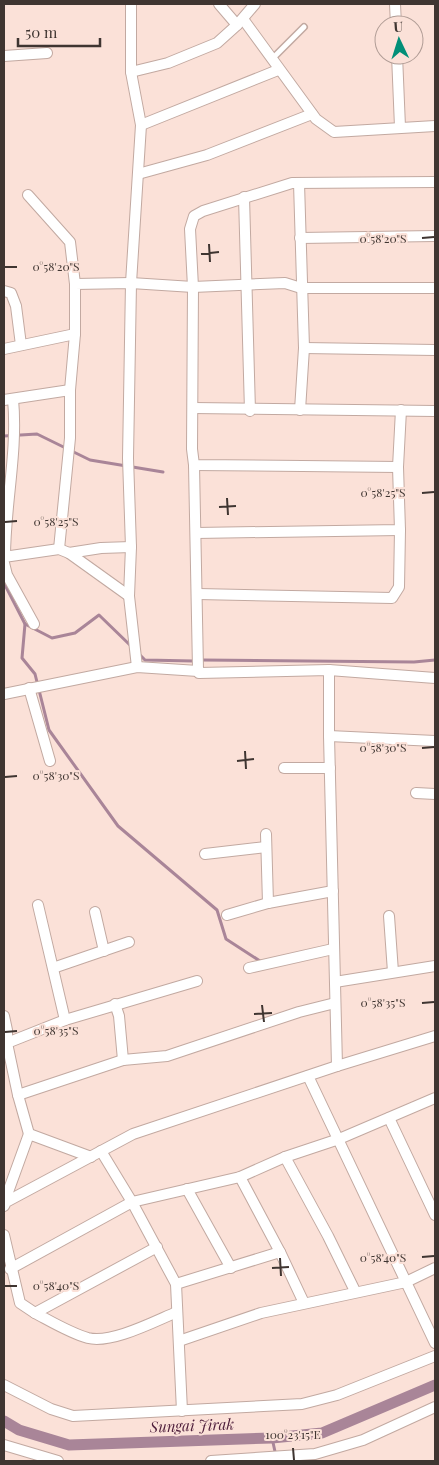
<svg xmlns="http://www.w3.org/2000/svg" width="439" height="1465" viewBox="0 0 439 1465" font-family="'Playfair Display',serif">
<rect width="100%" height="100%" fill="#fbe1d8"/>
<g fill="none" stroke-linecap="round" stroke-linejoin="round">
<g stroke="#a98598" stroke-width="3">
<polyline points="4,436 37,434 90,460 163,472"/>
<polyline points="4,583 25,624 22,658 35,674 49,730 118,826 217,910 226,939 260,961"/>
<polyline points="25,624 52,638 75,633 99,615 132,647"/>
<polyline points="138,653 145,660 193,661"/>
<polyline points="202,660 414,662 435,660"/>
<polyline points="272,1438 276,1456"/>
</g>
<polyline stroke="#a98598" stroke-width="11" points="4,1421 19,1430 69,1445 272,1438 322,1433 435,1385"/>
<g stroke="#c2a9a1" stroke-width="8">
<polyline id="lane" points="272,59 304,27"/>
</g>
<g stroke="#c2a9a1" stroke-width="12">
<g id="street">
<polyline points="131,4 131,72 141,125 131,283 128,458 131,547 129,596 137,667"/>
<polyline points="219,4 237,25"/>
<polyline points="395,4 396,25"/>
<polyline points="243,19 316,119 334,132 435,126"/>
<polyline points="397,55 400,127"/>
<polyline points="4,56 47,53"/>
<polyline points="131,72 168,63 217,43 237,25 255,4"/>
<polyline points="141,125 278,70"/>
<polyline points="138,174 207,155 312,114"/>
<polyline points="299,183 304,348 300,410"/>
<polyline points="28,195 70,242 75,284"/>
<polyline points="244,197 250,411"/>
<polyline points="300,238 435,236"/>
<polyline points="4,291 11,293 16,306 21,345"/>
<polyline points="304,348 435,350"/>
<polyline points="4,349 75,334"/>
<polyline points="4,400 70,390"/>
<polyline points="193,408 435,411"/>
<polyline points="194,465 198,669 199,673 329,670 435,678"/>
<polyline points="398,467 194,465 192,449 193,287 190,229 194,216 203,211 292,183 435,182"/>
<polyline points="196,533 400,530 398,467 401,410"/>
<polyline points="59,549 70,438 70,390 75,334 75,284 131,283 193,287 285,283 301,288 435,288"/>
<polyline points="69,553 129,596"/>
<polyline points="4,557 59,549 69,553 101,548 131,547"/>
<path d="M5,557c0,-53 13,-105 8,-158"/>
<polyline points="4,563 7,575 34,624"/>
<polyline points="198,594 392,598 399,587 400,530"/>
<polyline points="329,670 329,736 337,1066"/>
<polyline points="29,688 50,761"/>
<polyline points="4,694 137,667 198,671"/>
<polyline points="329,736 435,741"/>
<polyline points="284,768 330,768"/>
<polyline points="416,793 435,794"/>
<polyline points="266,834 268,903"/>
<polyline points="205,854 266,847"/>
<polyline points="38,905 65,1020"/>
<polyline points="95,912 104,951"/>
<polyline points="227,915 268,903 333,891"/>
<polyline points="389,916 393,972"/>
<polyline points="53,968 129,942"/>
<polyline points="249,968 333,949"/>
<polyline points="335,982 435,966"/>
<polyline points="115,1004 119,1016 123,1060"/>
<polyline points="4,1016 7,1030 7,1043"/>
<polyline points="308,1076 435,1343"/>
<polyline points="18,1095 123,1060 167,1056 299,1012 335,1003"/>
<polyline points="389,1118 435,1215"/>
<polyline points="29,1134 18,1095 7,1043 65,1020 197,981"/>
<polyline points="101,1151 132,1202 176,1284 182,1411"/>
<polyline points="285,1157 328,1236 355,1291"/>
<polyline points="240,1177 280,1252 304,1303"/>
<polyline points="187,1189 231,1268"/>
<polyline points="4,1203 29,1134 91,1157"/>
<polyline points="4,1206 6,1202 133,1134 337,1066 435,1036"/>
<polyline points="4,1235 20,1303 35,1313"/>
<path d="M157,1247l-122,66c17,9 35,20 53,25 24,6 67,-17 89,-26"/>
<polyline points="10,1269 132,1202 240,1177 285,1157 339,1139 435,1098"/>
<polyline points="176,1284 280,1252"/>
<polyline points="179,1341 261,1313 406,1282 435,1268"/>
<polyline points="4,1385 51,1409 73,1416 302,1404 337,1395 435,1356"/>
<polyline points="4,1445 58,1461"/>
<polyline points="211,1461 315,1454 363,1440 435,1407"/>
</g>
</g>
<use href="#lane" stroke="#fff" stroke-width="5"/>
<use href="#street" stroke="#fff" stroke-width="10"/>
</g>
<path fill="none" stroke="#3f3531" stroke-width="2" d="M422,238l12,-1M209,244l1,18M201,254l18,-2M5,267h12M422,493l12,-1M227,498l1,17M219,507l17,-1M5,522l12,-1M422,748l12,-1M245,751l1,18M237,761l17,-2M5,777l12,-1M422,1003l12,-1M262,1005l2,17M254,1014l18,-1M5,1032l12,-1M422,1257l12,-1M280,1258l1,18M272,1268l17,-1M5,1286h12M293,1448l1,12"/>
<g text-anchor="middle" stroke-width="4" stroke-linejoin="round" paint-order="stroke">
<g font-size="15" font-style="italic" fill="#4e1e3b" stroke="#fbe1d8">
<text transform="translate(192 1426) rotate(-2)" y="5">Sungai Jirak</text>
</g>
</g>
<g font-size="12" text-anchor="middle" fill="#3f3531" stroke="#fbe1d8" stroke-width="4" stroke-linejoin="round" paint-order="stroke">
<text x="383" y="243">0°58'20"S</text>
<text x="56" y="271">0°58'20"S</text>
<text x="383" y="497">0°58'25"S</text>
<text x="56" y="526">0°58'25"S</text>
<text x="383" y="752">0°58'30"S</text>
<text x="56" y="780">0°58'30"S</text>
<text x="383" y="1007">0°58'35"S</text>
<text x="56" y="1035">0°58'35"S</text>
<text x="383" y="1262">0°58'40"S</text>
<text x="56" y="1290">0°58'40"S</text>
<text x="293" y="1439">100°23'15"E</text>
</g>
<rect width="439" height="1465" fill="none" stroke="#3f3531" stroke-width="10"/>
<g transform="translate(399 40) rotate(356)"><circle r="24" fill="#fbe1d8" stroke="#b09c95"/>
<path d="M0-4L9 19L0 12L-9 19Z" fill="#028f78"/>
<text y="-8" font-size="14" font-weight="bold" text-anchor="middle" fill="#3f3531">U</text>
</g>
<path d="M18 38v8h82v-8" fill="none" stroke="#3f3531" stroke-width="2.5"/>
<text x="25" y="38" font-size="15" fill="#3f3531" stroke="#fbe1d8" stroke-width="4" paint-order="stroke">50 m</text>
</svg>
